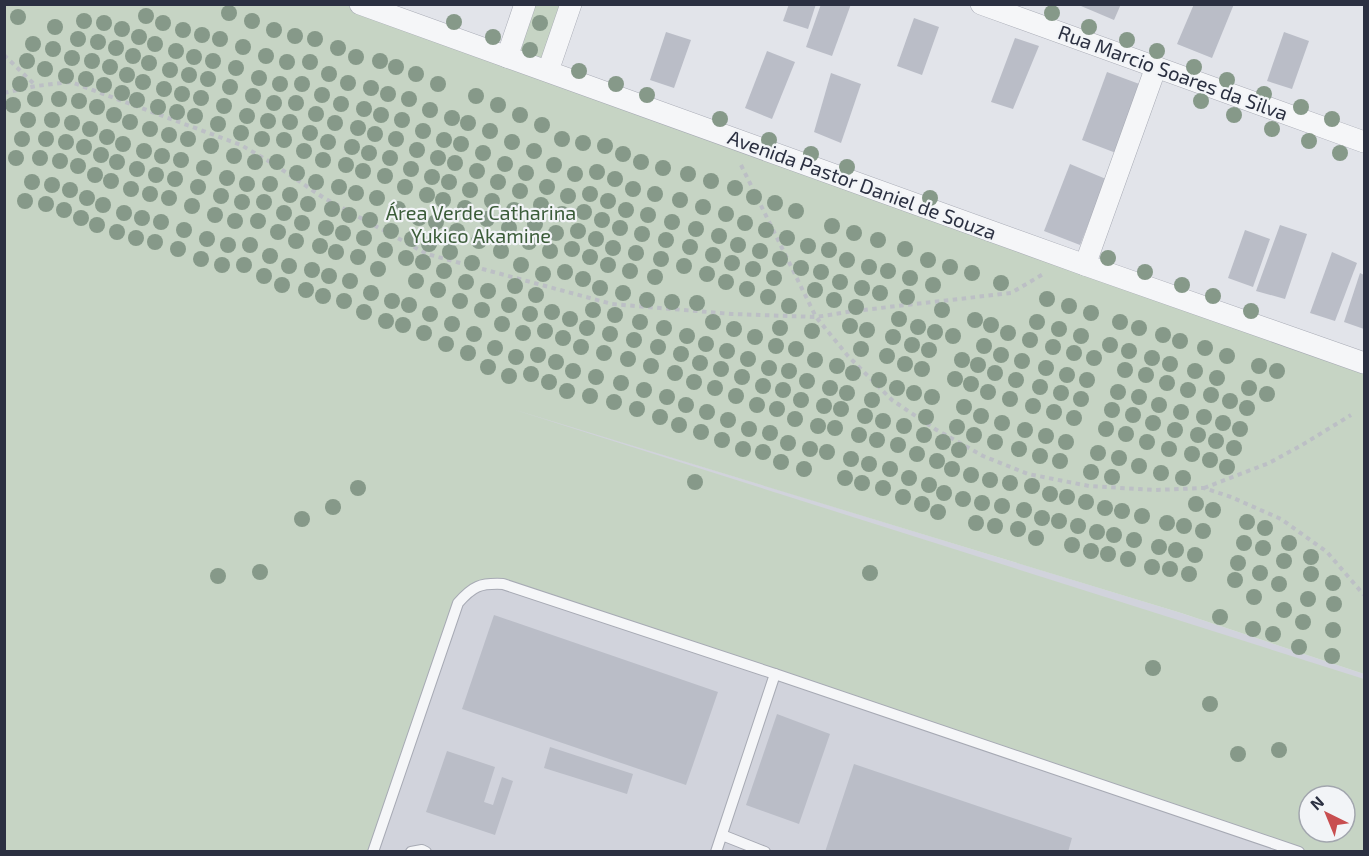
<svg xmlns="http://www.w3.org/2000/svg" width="1369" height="856" viewBox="0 0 1369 856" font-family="'Exo 2',sans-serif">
<rect width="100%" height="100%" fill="#e2e4ea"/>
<path fill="#d1d3dc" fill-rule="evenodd" d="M429,383l752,230 183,61v177l-1093,1zM1309,796h36v36h-36z"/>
<path fill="#c6d4c4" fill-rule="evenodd" d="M5,5h355l147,52 18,-52h46l-23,66 816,292v311l-183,-61 -669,-204 852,270v172h-65l-811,-268 -30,20 -85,248 -368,1zM1309,796h36v36h-36z"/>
<g fill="#babdc7">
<polygon points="789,4 816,4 808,29 783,21"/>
<polygon points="821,4 851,4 832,56 806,47"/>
<polygon points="1082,4 1121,4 1114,20 1081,6"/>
<polygon points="1194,4 1234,4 1212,58 1177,44"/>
<polygon points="914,18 939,27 922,75 897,66"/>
<polygon points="666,32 691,40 674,88 650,80"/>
<polygon points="1284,32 1309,41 1292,89 1267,81"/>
<polygon points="1015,38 1039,46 1013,109 991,102"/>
<polygon points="767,51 795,62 772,119 745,108"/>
<polygon points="1107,72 1142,85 1116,153 1082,140"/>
<polygon points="831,73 861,84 841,143 814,132"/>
<polygon points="1070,164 1106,179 1080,245 1044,231"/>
<polygon points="1280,225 1307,234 1285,299 1256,291"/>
<polygon points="1245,230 1270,239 1253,287 1228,278"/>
<polygon points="1332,252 1357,263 1335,321 1310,313"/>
<polygon points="1360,273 1364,275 1364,329 1344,322"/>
<polygon points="494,615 718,692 686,785 462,709"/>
<polygon points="777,714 830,734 799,824 746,805"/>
<polygon points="550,747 633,774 627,794 544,768"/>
<polygon points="447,751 495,767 484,802 493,805 502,777 513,781 495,835 426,812"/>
<polygon points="854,764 1072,838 1068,852 825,852"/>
</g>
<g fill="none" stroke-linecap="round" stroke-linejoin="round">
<g stroke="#a7aab4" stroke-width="12">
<g id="service">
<polyline points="722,835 765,852"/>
<path d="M373,852l85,-249c15,-17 22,-20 45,-19l272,90 524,178"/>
<polyline points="411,852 422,850 426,852"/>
<polyline points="716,852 775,674"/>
</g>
</g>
<g stroke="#a7aab4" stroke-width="22">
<g id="minor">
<polyline points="360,4 1085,265 1364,363"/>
<polyline points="981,4 1364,142"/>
<polyline points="507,57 525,4"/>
<polyline points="548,71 571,4"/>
<polyline points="1085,265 1156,67"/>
</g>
</g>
<g stroke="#bcbfc5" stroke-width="4" stroke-dasharray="4.5 4.5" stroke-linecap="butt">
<polyline points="4,55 36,86"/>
<polyline points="4,93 36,86 71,82 241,145 272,163 324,198 427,254 612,304 732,314 816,317 854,311 1011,293 1045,273"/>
<polyline points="741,165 816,317 848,356 892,400 935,429 983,456 1028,474 1089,486 1155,490 1204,488 1231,497 1281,519 1327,552 1364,595"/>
<polyline points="1204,488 1269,463 1302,445 1351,415"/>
</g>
<use href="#service" stroke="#f5f6f8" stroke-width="10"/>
<use href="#minor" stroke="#f5f6f8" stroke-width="21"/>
</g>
<g fill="#869989">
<circle cx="229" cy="13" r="8"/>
<circle cx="1052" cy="13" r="8"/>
<circle cx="146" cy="16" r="8"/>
<circle cx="18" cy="17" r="8"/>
<circle cx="84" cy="21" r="8"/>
<circle cx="252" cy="21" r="8"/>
<circle cx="454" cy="22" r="8"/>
<circle cx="104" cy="23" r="8"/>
<circle cx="163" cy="23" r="8"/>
<circle cx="540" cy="23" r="8"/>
<circle cx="55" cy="27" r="8"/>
<circle cx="1089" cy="27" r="8"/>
<circle cx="122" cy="29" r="8"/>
<circle cx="183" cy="30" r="8"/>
<circle cx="274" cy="30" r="8"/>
<circle cx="202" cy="35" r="8"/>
<circle cx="295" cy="36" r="8"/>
<circle cx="139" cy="37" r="8"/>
<circle cx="493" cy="37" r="8"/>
<circle cx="78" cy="39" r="8"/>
<circle cx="220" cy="39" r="8"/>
<circle cx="315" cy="39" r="8"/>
<circle cx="1127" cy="40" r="8"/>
<circle cx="98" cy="42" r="8"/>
<circle cx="33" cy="44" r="8"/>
<circle cx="155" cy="44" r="8"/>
<circle cx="243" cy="47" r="8"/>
<circle cx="116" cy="48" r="8"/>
<circle cx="338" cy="48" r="8"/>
<circle cx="53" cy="49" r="8"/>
<circle cx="530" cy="50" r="8"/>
<circle cx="176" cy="51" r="8"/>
<circle cx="1157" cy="51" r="8"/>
<circle cx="133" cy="56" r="8"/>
<circle cx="266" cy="56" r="8"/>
<circle cx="194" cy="57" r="8"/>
<circle cx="356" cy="57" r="8"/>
<circle cx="72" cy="58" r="8"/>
<circle cx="27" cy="61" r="8"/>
<circle cx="92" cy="61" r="8"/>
<circle cx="213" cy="61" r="8"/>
<circle cx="380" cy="61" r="8"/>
<circle cx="287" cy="62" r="8"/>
<circle cx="310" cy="62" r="8"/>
<circle cx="149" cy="63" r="8"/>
<circle cx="110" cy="67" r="8"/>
<circle cx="396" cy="67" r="8"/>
<circle cx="1194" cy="67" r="8"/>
<circle cx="236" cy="68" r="8"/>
<circle cx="45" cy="69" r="8"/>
<circle cx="170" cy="70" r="8"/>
<circle cx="579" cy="71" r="8"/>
<circle cx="329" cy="74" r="8"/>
<circle cx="416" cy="74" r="8"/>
<circle cx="127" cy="75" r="8"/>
<circle cx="189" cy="75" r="8"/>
<circle cx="66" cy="76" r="8"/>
<circle cx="259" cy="78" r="8"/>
<circle cx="86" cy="79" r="8"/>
<circle cx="208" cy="79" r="8"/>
<circle cx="1227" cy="80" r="8"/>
<circle cx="143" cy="82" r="8"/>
<circle cx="348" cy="83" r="8"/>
<circle cx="20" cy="84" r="8"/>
<circle cx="280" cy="84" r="8"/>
<circle cx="302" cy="84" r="8"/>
<circle cx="438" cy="84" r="8"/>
<circle cx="616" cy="84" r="8"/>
<circle cx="104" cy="85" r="8"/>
<circle cx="230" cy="87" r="8"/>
<circle cx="371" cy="88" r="8"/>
<circle cx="164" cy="89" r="8"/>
<circle cx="122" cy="93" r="8"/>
<circle cx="182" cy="94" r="8"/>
<circle cx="388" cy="94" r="8"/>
<circle cx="1264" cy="94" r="8"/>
<circle cx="322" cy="95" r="8"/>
<circle cx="647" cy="95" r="8"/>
<circle cx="253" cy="96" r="8"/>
<circle cx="476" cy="96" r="8"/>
<circle cx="201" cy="98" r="8"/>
<circle cx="35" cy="99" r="8"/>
<circle cx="59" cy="99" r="8"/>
<circle cx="409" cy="99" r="8"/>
<circle cx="137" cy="100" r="8"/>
<circle cx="79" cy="101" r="8"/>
<circle cx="1201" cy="101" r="8"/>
<circle cx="274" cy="103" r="8"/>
<circle cx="296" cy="103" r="8"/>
<circle cx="341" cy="104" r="8"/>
<circle cx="13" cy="105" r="8"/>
<circle cx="498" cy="105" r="8"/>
<circle cx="224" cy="106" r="8"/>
<circle cx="97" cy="107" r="8"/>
<circle cx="158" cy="107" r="8"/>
<circle cx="1301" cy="107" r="8"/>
<circle cx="364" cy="109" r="8"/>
<circle cx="430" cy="110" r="8"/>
<circle cx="177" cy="112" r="8"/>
<circle cx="316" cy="114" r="8"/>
<circle cx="114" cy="115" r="8"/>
<circle cx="381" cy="115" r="8"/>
<circle cx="520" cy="115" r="8"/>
<circle cx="1234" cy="115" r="8"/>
<circle cx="195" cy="116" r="8"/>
<circle cx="247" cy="116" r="8"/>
<circle cx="452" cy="118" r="8"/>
<circle cx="720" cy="119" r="8"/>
<circle cx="1332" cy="119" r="8"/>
<circle cx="28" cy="120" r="8"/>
<circle cx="52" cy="120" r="8"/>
<circle cx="402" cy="120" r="8"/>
<circle cx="268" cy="121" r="8"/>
<circle cx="130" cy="122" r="8"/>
<circle cx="290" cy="122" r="8"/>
<circle cx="72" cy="123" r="8"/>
<circle cx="335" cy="123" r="8"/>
<circle cx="468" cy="123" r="8"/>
<circle cx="218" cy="124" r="8"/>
<circle cx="542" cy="125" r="8"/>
<circle cx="358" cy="128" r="8"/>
<circle cx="90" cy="129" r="8"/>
<circle cx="150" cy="129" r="8"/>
<circle cx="1272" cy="129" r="8"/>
<circle cx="423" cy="131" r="8"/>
<circle cx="490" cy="131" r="8"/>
<circle cx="241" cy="133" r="8"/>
<circle cx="310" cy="133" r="8"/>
<circle cx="375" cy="134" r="8"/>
<circle cx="169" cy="135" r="8"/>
<circle cx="107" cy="137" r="8"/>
<circle cx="22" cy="139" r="8"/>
<circle cx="46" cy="139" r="8"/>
<circle cx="188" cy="139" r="8"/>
<circle cx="262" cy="139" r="8"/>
<circle cx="396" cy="139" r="8"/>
<circle cx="562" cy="139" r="8"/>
<circle cx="284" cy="140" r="8"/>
<circle cx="444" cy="140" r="8"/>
<circle cx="769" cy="140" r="8"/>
<circle cx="1309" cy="141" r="8"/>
<circle cx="66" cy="142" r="8"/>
<circle cx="328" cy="142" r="8"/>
<circle cx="512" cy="142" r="8"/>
<circle cx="583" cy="143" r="8"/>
<circle cx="123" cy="144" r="8"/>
<circle cx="461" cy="144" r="8"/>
<circle cx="211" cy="146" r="8"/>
<circle cx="605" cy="146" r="8"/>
<circle cx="84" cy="147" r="8"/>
<circle cx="352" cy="147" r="8"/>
<circle cx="417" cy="150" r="8"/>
<circle cx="144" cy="151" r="8"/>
<circle cx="304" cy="151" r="8"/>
<circle cx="534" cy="151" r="8"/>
<circle cx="369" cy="153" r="8"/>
<circle cx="483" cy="153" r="8"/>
<circle cx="1340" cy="153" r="8"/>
<circle cx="623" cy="154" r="8"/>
<circle cx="811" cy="154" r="8"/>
<circle cx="101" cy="155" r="8"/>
<circle cx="162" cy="156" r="8"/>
<circle cx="234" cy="156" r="8"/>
<circle cx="16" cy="158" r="8"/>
<circle cx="40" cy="158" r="8"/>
<circle cx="390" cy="158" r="8"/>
<circle cx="438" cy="158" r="8"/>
<circle cx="181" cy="160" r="8"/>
<circle cx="323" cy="160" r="8"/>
<circle cx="60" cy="161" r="8"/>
<circle cx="117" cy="162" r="8"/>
<circle cx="255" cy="162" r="8"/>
<circle cx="277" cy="162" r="8"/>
<circle cx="641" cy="162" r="8"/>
<circle cx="455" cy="163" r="8"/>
<circle cx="505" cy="164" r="8"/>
<circle cx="346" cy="165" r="8"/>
<circle cx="554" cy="165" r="8"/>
<circle cx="78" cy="166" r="8"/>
<circle cx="847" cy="167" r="8"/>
<circle cx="204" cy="168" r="8"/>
<circle cx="663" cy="168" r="8"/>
<circle cx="137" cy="169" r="8"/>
<circle cx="411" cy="169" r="8"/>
<circle cx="363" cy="171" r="8"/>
<circle cx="477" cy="171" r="8"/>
<circle cx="597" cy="172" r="8"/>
<circle cx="297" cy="173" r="8"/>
<circle cx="526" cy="173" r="8"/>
<circle cx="575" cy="174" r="8"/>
<circle cx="688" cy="174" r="8"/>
<circle cx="95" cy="175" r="8"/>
<circle cx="156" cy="175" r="8"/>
<circle cx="385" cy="176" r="8"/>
<circle cx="432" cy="177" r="8"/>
<circle cx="227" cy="178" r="8"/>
<circle cx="175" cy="179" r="8"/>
<circle cx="615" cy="179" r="8"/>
<circle cx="111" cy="181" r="8"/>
<circle cx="711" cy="181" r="8"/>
<circle cx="32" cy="182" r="8"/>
<circle cx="316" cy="182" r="8"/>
<circle cx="449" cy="182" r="8"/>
<circle cx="498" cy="182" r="8"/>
<circle cx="247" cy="184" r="8"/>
<circle cx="270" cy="184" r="8"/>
<circle cx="52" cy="185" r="8"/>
<circle cx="198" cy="187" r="8"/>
<circle cx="339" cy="187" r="8"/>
<circle cx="405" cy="187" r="8"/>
<circle cx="547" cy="187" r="8"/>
<circle cx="735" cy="188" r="8"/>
<circle cx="131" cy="189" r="8"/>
<circle cx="633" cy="189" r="8"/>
<circle cx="70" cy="190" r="8"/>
<circle cx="470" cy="190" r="8"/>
<circle cx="520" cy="191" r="8"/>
<circle cx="356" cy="193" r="8"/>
<circle cx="150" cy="194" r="8"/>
<circle cx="590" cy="194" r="8"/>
<circle cx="655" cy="194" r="8"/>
<circle cx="290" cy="195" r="8"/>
<circle cx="427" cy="195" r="8"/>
<circle cx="221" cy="196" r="8"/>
<circle cx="568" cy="196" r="8"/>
<circle cx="754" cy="197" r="8"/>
<circle cx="87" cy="198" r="8"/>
<circle cx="169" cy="198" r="8"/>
<circle cx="377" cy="198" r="8"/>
<circle cx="930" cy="198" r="8"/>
<circle cx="443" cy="200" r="8"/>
<circle cx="680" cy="200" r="8"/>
<circle cx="25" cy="201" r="8"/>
<circle cx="492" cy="201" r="8"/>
<circle cx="608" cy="201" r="8"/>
<circle cx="242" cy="202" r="8"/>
<circle cx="264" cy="202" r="8"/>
<circle cx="775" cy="203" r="8"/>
<circle cx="46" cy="204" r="8"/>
<circle cx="308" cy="204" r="8"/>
<circle cx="103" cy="205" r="8"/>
<circle cx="541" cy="205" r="8"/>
<circle cx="192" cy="206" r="8"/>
<circle cx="703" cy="207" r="8"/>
<circle cx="465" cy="208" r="8"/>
<circle cx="332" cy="209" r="8"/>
<circle cx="398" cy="209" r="8"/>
<circle cx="64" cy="210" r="8"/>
<circle cx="514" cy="210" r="8"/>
<circle cx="626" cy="210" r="8"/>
<circle cx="796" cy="211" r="8"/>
<circle cx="584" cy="212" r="8"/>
<circle cx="124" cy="213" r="8"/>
<circle cx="284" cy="213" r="8"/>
<circle cx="562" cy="214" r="8"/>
<circle cx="726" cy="214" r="8"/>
<circle cx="215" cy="215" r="8"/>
<circle cx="349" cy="215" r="8"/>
<circle cx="648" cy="215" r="8"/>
<circle cx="81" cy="218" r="8"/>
<circle cx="142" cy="218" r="8"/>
<circle cx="419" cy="218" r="8"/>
<circle cx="487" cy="219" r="8"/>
<circle cx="370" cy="220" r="8"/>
<circle cx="602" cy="220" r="8"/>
<circle cx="235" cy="221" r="8"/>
<circle cx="258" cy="221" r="8"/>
<circle cx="161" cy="222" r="8"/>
<circle cx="436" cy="222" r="8"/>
<circle cx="672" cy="222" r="8"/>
<circle cx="302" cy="223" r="8"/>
<circle cx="745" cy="223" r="8"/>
<circle cx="535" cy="224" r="8"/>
<circle cx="97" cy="225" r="8"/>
<circle cx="832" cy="226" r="8"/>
<circle cx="326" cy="228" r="8"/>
<circle cx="509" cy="228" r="8"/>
<circle cx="620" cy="228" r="8"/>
<circle cx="696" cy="229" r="8"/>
<circle cx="184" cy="230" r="8"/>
<circle cx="766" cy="230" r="8"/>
<circle cx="391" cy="231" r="8"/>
<circle cx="457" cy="231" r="8"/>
<circle cx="578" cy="231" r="8"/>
<circle cx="117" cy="232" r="8"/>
<circle cx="278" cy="232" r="8"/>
<circle cx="343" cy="233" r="8"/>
<circle cx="556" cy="233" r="8"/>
<circle cx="854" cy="233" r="8"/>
<circle cx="642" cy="234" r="8"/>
<circle cx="719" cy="236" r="8"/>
<circle cx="136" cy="238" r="8"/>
<circle cx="364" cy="238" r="8"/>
<circle cx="787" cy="238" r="8"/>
<circle cx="207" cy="239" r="8"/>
<circle cx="412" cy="239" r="8"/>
<circle cx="596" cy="239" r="8"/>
<circle cx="666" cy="240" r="8"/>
<circle cx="878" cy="240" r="8"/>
<circle cx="296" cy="241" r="8"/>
<circle cx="479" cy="241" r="8"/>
<circle cx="155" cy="242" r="8"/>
<circle cx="529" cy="242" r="8"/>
<circle cx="429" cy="244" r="8"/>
<circle cx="228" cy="245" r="8"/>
<circle cx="250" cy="245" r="8"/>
<circle cx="738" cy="245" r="8"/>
<circle cx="320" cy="246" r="8"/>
<circle cx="808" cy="246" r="8"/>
<circle cx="690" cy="247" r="8"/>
<circle cx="613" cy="248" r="8"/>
<circle cx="178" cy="249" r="8"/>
<circle cx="572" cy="249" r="8"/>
<circle cx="905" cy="249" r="8"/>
<circle cx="385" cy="250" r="8"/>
<circle cx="829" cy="250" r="8"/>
<circle cx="501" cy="251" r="8"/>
<circle cx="550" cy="251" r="8"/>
<circle cx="760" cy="251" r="8"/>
<circle cx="336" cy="252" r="8"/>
<circle cx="450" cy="252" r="8"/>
<circle cx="636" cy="253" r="8"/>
<circle cx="713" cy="255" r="8"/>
<circle cx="270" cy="256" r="8"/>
<circle cx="358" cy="257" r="8"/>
<circle cx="590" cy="257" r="8"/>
<circle cx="406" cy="258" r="8"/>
<circle cx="1108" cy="258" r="8"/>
<circle cx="201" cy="259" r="8"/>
<circle cx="661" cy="259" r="8"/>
<circle cx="780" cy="259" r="8"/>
<circle cx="847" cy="260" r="8"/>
<circle cx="928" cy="260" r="8"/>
<circle cx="423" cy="262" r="8"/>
<circle cx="472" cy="263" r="8"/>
<circle cx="732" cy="263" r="8"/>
<circle cx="222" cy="265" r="8"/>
<circle cx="244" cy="265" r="8"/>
<circle cx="521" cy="265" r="8"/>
<circle cx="608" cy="265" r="8"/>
<circle cx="289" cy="266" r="8"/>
<circle cx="684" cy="266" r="8"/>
<circle cx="869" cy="267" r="8"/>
<circle cx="950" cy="267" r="8"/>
<circle cx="801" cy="268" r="8"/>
<circle cx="378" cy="269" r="8"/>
<circle cx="753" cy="269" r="8"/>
<circle cx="312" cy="270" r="8"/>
<circle cx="444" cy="271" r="8"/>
<circle cx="630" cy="271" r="8"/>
<circle cx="888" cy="271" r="8"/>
<circle cx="565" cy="272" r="8"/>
<circle cx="821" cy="272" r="8"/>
<circle cx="1145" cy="272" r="8"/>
<circle cx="972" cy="273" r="8"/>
<circle cx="543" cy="274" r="8"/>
<circle cx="707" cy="274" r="8"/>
<circle cx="264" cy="276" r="8"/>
<circle cx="329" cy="276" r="8"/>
<circle cx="655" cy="277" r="8"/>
<circle cx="774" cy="278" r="8"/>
<circle cx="910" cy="278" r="8"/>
<circle cx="583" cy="279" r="8"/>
<circle cx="350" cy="281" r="8"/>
<circle cx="416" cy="281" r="8"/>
<circle cx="466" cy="282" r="8"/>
<circle cx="726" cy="282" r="8"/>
<circle cx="840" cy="282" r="8"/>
<circle cx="1001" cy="283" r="8"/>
<circle cx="282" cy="285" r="8"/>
<circle cx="933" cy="285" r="8"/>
<circle cx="1182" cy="285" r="8"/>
<circle cx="515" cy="286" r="8"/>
<circle cx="600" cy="288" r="8"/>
<circle cx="862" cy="288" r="8"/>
<circle cx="747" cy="289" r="8"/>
<circle cx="306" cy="290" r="8"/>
<circle cx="438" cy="290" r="8"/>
<circle cx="815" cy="290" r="8"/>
<circle cx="488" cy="291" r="8"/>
<circle cx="371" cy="293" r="8"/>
<circle cx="623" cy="293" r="8"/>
<circle cx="880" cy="293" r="8"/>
<circle cx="536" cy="295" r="8"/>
<circle cx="323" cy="296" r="8"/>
<circle cx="1213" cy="296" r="8"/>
<circle cx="768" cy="297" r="8"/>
<circle cx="907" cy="297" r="8"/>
<circle cx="1047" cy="299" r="8"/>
<circle cx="647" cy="300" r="8"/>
<circle cx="834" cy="300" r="8"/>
<circle cx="344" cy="301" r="8"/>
<circle cx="392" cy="301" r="8"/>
<circle cx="460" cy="301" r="8"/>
<circle cx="672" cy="302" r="8"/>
<circle cx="697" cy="303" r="8"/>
<circle cx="409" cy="305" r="8"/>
<circle cx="509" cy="305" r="8"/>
<circle cx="789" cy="306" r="8"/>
<circle cx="1069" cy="306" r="8"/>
<circle cx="856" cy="307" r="8"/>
<circle cx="482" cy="310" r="8"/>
<circle cx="593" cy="310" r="8"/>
<circle cx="942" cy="310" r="8"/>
<circle cx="1251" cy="311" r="8"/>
<circle cx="364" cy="312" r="8"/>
<circle cx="552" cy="312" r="8"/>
<circle cx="1091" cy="313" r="8"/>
<circle cx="430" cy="314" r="8"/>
<circle cx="530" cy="314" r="8"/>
<circle cx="615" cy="315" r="8"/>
<circle cx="570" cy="319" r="8"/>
<circle cx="899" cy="319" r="8"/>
<circle cx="975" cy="320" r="8"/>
<circle cx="386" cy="321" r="8"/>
<circle cx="640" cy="322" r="8"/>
<circle cx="713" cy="322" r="8"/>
<circle cx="1037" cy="322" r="8"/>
<circle cx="1120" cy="322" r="8"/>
<circle cx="452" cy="324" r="8"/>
<circle cx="502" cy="324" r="8"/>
<circle cx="403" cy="325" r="8"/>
<circle cx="991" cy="325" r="8"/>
<circle cx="850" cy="326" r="8"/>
<circle cx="918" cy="327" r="8"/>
<circle cx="587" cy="328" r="8"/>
<circle cx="664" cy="328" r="8"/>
<circle cx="780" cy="328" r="8"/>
<circle cx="1139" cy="328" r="8"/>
<circle cx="734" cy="329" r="8"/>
<circle cx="1059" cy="329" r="8"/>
<circle cx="867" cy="330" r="8"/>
<circle cx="545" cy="331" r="8"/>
<circle cx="812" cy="331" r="8"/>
<circle cx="935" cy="332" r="8"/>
<circle cx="424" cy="333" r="8"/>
<circle cx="523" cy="333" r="8"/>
<circle cx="1008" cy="333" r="8"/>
<circle cx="474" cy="334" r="8"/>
<circle cx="610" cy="334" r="8"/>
<circle cx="1163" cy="335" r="8"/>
<circle cx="687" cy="336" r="8"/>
<circle cx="953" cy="336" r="8"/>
<circle cx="1081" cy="336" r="8"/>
<circle cx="755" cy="337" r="8"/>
<circle cx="893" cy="337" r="8"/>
<circle cx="563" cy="338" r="8"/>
<circle cx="634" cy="340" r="8"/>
<circle cx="1030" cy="340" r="8"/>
<circle cx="1180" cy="341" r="8"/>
<circle cx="446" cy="344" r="8"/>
<circle cx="706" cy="344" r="8"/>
<circle cx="912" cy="345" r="8"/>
<circle cx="1110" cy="345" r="8"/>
<circle cx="776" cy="346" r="8"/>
<circle cx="984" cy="346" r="8"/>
<circle cx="581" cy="347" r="8"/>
<circle cx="658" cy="347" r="8"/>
<circle cx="1053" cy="347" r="8"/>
<circle cx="495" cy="348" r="8"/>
<circle cx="1205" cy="348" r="8"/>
<circle cx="796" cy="349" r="8"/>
<circle cx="861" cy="349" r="8"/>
<circle cx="929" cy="350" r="8"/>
<circle cx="727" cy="351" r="8"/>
<circle cx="1129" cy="351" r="8"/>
<circle cx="468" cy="353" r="8"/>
<circle cx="604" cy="353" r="8"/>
<circle cx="1074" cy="353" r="8"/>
<circle cx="681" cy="354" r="8"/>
<circle cx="538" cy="355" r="8"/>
<circle cx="1001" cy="355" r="8"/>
<circle cx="887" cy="356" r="8"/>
<circle cx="1227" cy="356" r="8"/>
<circle cx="516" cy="357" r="8"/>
<circle cx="1094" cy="358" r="8"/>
<circle cx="1152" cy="358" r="8"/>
<circle cx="628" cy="359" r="8"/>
<circle cx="748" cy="359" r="8"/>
<circle cx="815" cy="360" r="8"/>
<circle cx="962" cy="360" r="8"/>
<circle cx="1022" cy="361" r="8"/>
<circle cx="556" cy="362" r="8"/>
<circle cx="700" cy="363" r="8"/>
<circle cx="905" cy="364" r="8"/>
<circle cx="1170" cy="364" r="8"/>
<circle cx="978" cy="365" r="8"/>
<circle cx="651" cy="366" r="8"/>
<circle cx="837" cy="366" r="8"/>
<circle cx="1259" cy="366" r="8"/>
<circle cx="488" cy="367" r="8"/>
<circle cx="769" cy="368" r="8"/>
<circle cx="1046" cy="368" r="8"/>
<circle cx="721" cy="369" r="8"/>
<circle cx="922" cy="369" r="8"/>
<circle cx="1125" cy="370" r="8"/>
<circle cx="573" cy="371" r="8"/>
<circle cx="789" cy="371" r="8"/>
<circle cx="1195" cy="371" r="8"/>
<circle cx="1277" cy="371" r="8"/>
<circle cx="675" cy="373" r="8"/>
<circle cx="853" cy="373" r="8"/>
<circle cx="995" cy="373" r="8"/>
<circle cx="531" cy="374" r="8"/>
<circle cx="1067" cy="375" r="8"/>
<circle cx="1146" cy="375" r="8"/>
<circle cx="509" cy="376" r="8"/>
<circle cx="596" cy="377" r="8"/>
<circle cx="742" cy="377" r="8"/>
<circle cx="1217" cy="378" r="8"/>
<circle cx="955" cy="379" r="8"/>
<circle cx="879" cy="380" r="8"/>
<circle cx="1016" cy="380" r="8"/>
<circle cx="1087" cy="380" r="8"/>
<circle cx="807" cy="381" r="8"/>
<circle cx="549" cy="382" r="8"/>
<circle cx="694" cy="382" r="8"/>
<circle cx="621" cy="383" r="8"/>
<circle cx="1167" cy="383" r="8"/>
<circle cx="971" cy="384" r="8"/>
<circle cx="763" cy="386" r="8"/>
<circle cx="1040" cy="387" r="8"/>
<circle cx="715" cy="388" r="8"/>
<circle cx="830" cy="388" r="8"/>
<circle cx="897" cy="388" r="8"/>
<circle cx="1249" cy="388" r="8"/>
<circle cx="644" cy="390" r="8"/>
<circle cx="783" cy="390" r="8"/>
<circle cx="1188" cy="390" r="8"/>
<circle cx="567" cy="391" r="8"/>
<circle cx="988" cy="392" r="8"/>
<circle cx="1118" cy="392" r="8"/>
<circle cx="847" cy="393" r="8"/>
<circle cx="914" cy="393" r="8"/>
<circle cx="1061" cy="393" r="8"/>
<circle cx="1267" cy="394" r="8"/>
<circle cx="1211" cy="395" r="8"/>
<circle cx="590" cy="396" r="8"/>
<circle cx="736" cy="396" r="8"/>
<circle cx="667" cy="397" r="8"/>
<circle cx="932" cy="397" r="8"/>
<circle cx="1139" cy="397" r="8"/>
<circle cx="1010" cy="399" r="8"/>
<circle cx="1081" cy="399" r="8"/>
<circle cx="801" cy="400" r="8"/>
<circle cx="872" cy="400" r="8"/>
<circle cx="1230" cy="401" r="8"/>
<circle cx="614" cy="402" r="8"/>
<circle cx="686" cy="405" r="8"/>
<circle cx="757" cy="405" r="8"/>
<circle cx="1159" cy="405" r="8"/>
<circle cx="824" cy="406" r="8"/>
<circle cx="1033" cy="406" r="8"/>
<circle cx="964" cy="407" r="8"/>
<circle cx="1247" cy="408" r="8"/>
<circle cx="637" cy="409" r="8"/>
<circle cx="777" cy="409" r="8"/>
<circle cx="841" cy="409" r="8"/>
<circle cx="1112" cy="410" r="8"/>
<circle cx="707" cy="412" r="8"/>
<circle cx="1054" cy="412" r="8"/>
<circle cx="1181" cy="412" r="8"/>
<circle cx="1133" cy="415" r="8"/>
<circle cx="865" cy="416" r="8"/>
<circle cx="981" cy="416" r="8"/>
<circle cx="660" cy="417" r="8"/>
<circle cx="926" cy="417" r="8"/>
<circle cx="1204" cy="417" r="8"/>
<circle cx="1074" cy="418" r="8"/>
<circle cx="795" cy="419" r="8"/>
<circle cx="728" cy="420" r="8"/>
<circle cx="883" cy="421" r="8"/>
<circle cx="1002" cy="423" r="8"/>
<circle cx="1153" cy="423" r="8"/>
<circle cx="1223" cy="423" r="8"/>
<circle cx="679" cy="425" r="8"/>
<circle cx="818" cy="426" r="8"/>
<circle cx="904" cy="426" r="8"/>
<circle cx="957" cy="427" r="8"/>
<circle cx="835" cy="428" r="8"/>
<circle cx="749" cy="429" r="8"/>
<circle cx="1106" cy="429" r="8"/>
<circle cx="1240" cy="429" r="8"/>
<circle cx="1025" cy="430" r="8"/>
<circle cx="1175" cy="430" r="8"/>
<circle cx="701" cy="432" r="8"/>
<circle cx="770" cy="433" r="8"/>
<circle cx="1126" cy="434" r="8"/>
<circle cx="859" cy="435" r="8"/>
<circle cx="924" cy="435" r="8"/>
<circle cx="974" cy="435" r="8"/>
<circle cx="1198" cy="435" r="8"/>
<circle cx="1046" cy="436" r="8"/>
<circle cx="722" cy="440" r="8"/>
<circle cx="877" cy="440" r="8"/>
<circle cx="1216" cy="441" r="8"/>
<circle cx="943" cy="442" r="8"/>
<circle cx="995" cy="442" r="8"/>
<circle cx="1066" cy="442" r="8"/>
<circle cx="1147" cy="442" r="8"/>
<circle cx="788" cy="443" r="8"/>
<circle cx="898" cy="445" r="8"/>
<circle cx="1234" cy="448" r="8"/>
<circle cx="743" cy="449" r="8"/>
<circle cx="810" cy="449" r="8"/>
<circle cx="1019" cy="449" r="8"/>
<circle cx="1169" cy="449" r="8"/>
<circle cx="959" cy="450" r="8"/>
<circle cx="763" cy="452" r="8"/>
<circle cx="827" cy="452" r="8"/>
<circle cx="1098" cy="453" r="8"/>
<circle cx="917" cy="454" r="8"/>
<circle cx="1192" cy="454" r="8"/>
<circle cx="1040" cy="456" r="8"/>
<circle cx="1119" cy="458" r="8"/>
<circle cx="851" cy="459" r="8"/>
<circle cx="1210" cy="460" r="8"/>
<circle cx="937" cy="461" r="8"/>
<circle cx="1060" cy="461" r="8"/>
<circle cx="781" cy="462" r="8"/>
<circle cx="869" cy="464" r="8"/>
<circle cx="1139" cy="466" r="8"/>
<circle cx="1227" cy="467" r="8"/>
<circle cx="804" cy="469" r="8"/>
<circle cx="890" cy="469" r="8"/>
<circle cx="952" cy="469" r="8"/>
<circle cx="1091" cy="472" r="8"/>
<circle cx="1161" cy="473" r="8"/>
<circle cx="971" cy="475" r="8"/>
<circle cx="1112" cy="477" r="8"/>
<circle cx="845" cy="478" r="8"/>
<circle cx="909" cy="478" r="8"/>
<circle cx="1183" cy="478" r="8"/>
<circle cx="990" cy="480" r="8"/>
<circle cx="695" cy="482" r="8"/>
<circle cx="862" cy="483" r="8"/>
<circle cx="1010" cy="483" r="8"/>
<circle cx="929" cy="485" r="8"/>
<circle cx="1032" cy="486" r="8"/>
<circle cx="358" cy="488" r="8"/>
<circle cx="883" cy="488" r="8"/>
<circle cx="944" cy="493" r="8"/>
<circle cx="1050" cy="494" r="8"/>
<circle cx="903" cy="497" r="8"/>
<circle cx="1067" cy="497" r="8"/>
<circle cx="963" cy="499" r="8"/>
<circle cx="1086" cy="502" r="8"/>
<circle cx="982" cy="503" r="8"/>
<circle cx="922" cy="504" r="8"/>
<circle cx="1196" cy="504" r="8"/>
<circle cx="1002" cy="506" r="8"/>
<circle cx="333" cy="507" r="8"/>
<circle cx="1105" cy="508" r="8"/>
<circle cx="1024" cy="510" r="8"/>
<circle cx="1213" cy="510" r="8"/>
<circle cx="1122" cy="511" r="8"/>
<circle cx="938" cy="512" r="8"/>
<circle cx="1142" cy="516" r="8"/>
<circle cx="1042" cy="518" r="8"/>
<circle cx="302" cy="519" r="8"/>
<circle cx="1059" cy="521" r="8"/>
<circle cx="1247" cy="522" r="8"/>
<circle cx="976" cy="523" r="8"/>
<circle cx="1167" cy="523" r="8"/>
<circle cx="995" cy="526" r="8"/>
<circle cx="1078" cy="526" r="8"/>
<circle cx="1184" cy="526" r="8"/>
<circle cx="1265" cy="528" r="8"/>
<circle cx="1018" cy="529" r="8"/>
<circle cx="1203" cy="531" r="8"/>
<circle cx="1097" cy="532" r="8"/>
<circle cx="1114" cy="535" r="8"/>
<circle cx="1036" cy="538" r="8"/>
<circle cx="1134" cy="540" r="8"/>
<circle cx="1244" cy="543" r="8"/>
<circle cx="1289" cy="543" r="8"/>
<circle cx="1072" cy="545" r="8"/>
<circle cx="1159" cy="547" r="8"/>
<circle cx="1263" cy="548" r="8"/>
<circle cx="1176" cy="550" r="8"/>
<circle cx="1091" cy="551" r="8"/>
<circle cx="1108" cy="554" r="8"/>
<circle cx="1195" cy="555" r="8"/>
<circle cx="1311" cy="557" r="8"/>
<circle cx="1128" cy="559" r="8"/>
<circle cx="1284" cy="561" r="8"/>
<circle cx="1238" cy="563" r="8"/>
<circle cx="1152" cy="567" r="8"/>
<circle cx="1170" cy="569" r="8"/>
<circle cx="260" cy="572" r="8"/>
<circle cx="870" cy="573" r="8"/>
<circle cx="1260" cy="573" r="8"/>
<circle cx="1189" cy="574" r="8"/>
<circle cx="1311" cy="574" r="8"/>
<circle cx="218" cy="576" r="8"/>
<circle cx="1235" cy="580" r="8"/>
<circle cx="1333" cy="583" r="8"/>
<circle cx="1279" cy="584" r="8"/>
<circle cx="1254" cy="597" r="8"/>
<circle cx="1308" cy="599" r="8"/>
<circle cx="1334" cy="604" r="8"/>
<circle cx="1284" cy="610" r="8"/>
<circle cx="1220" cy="617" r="8"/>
<circle cx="1303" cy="622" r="8"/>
<circle cx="1253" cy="629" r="8"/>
<circle cx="1333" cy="630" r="8"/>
<circle cx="1273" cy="634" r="8"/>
<circle cx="1299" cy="647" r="8"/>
<circle cx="1332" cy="656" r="8"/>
<circle cx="1153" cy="668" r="8"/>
<circle cx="1210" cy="704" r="8"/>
<circle cx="1279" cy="750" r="8"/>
<circle cx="1238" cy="754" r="8"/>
</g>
<g text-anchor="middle" stroke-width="4.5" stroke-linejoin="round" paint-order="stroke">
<g font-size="20" fill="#2b3041" stroke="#f2f4f7">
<text transform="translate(1173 73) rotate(20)" y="7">Rua Marcio Soares da Silva</text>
<text transform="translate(862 185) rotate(20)" y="7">Avenida Pastor Daniel de Souza</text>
</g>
<g font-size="20" fill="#3b5c39" stroke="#f2f4f7">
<text x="481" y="220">Área Verde Catharina<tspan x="481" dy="23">Yukico Akamine</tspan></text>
</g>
</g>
<rect width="1369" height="856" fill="none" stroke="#2b3041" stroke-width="12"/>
<g transform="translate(1327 814) rotate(317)"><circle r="28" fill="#f2f4f7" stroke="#a2a6ae" stroke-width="1.5"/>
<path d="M0-4.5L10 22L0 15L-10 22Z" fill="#c84e50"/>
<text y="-9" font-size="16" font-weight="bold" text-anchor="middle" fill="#2b3041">N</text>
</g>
</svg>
